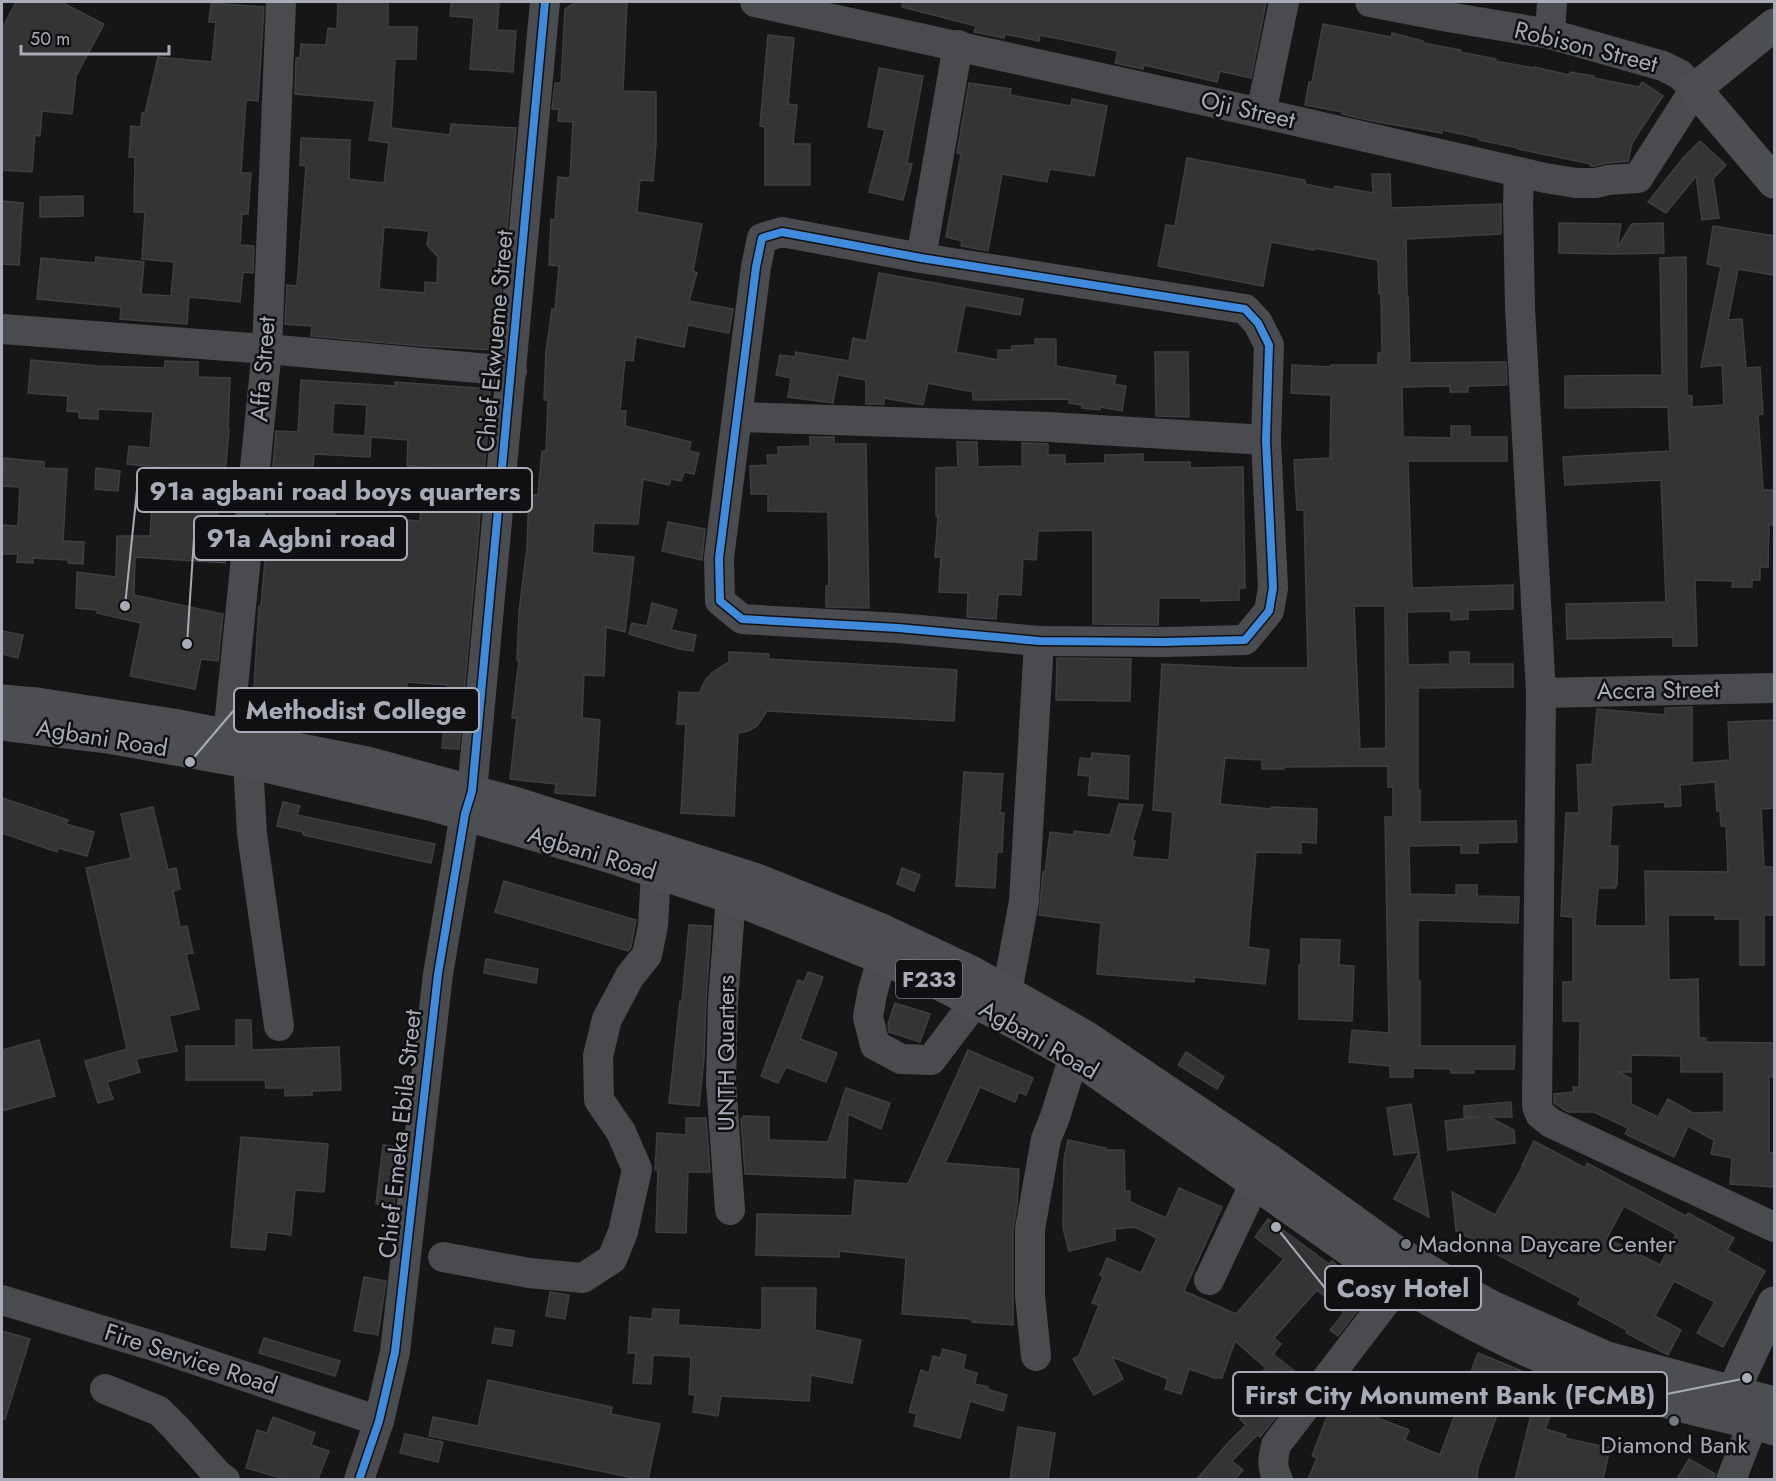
<svg xmlns="http://www.w3.org/2000/svg" width="1776" height="1481" viewBox="0 0 1776 1481" font-family="Jost,sans-serif">
<rect width="100%" height="100%" fill="#161616"/>
<g fill="#343435" stroke="#3e3f42" stroke-width="1.5" fill-rule="evenodd">
<polygon points="16,2 61,2 104,24 76,76 72,114 42,111 40,136 35,135 32,172 2,170 2,29"/>
<path d="M338,2h50v25h29l-1,32h-21l-4,69 59,7 1,-11 65,4 -16,178h-2l-3,44 -74,-4 -110,-10 1,-10 -27,-2 2,-39 10,1 9,-120 -6,-1 1,-27 49,2 -1,39 35,4 5,-40 -20,-3 6,-39 -80,-7 1,-36h4l1,-14 25,1 2,-17 9,1zM384,227l45,4 -2,14 11,12 -1,26 -12,-1v11l-46,-4z"/>
<polygon points="451,2 499,2 497,30 516,31 513,72 470,69 474,18 450,16"/>
<polygon points="576,2 627,2 623,91 656,92 656,143 653,181 640,180 637,212 702,224 693,271 697,273 689,301 733,309 729,333 688,325 684,347 636,337 633,361 625,360 620,411 626,411 625,426 691,442 689,451 699,453 694,474 684,472 681,481 671,479 669,485 643,479 638,524 594,523 592,553 634,557 625,632 606,627 604,676 584,675 582,718 600,720 595,796 555,793 556,784 510,779 517,718 512,718 519,660 517,660 519,612 527,547 529,495 538,495 542,451 546,451 548,400 544,400 546,352 552,309 555,310 559,266 549,265 551,219 555,220 558,177 570,178 573,122 558,121 559,109 552,109 555,83 561,83 565,9"/>
<polygon points="903,2 1260,2 1266,3 1251,78 1220,71 1217,82 1144,65 1143,69 1115,63 1118,51 1070,41 1040,35 1039,41 1005,34 1004,38 974,32 976,26 902,7"/>
<polygon points="211,3 264,7 258,101 246,100 241,173 251,173 248,214 242,214 240,245 254,246 253,273 243,272 240,302 189,297 187,324 120,319 121,307 37,299 41,258 95,263 96,257 144,262 141,294 171,296 174,262 142,259 145,212 134,212 135,157 129,157 131,126 141,127 142,113 145,113 158,57 212,62 216,22 209,22"/>
<polygon points="1323,24 1391,37 1392,33 1423,41 1423,43 1461,50 1460,52 1496,59 1495,61 1534,68 1535,67 1569,75 1570,72 1594,76 1594,78 1639,87 1642,82 1663,96 1632,143 1628,161 1607,163 1594,166 1591,166 1591,164 1518,149 1518,148 1479,140 1479,138 1442,130 1442,133 1372,121 1342,114 1342,112 1305,105 1309,82 1312,82"/>
<polygon points="768,35 794,38 788,104 797,105 793,144 810,144 810,185 765,185 765,127 760,126"/>
<polygon points="879,68 923,76 907,163 912,164 903,200 869,192 885,130 868,127"/>
<polygon points="969,83 1011,89 1010,95 1071,106 1072,99 1107,106 1094,176 1050,169 1047,182 1002,174 988,251 961,246 962,241 946,237 961,154 957,153"/>
<polygon points="1700,141 1726,165 1713,179 1719,218 1702,220 1696,176 1666,213 1648,202 1683,158"/>
<path d="M1187,158l118,22v4l29,6 1,-4 38,7 -1,-19h18l1,34 110,-4v30l-95,5 1,58h1l2,66 96,-1 1,23 -39,1v6h-18v-6l-48,1 1,50 48,1v-12h19v11h37v24h-99l4,127 101,-3v24l-45,1v9l-17,1v-9l-44,1 1,53 42,-1v-12h19v12h44v23l-95,1v102h2v32l96,-1 1,21 -39,1v10h-17v-8l-52,1 1,48 46,1v-10h21v11l42,1 -1,26 -100,-3v61h2v65h95l-1,23h-40v4h-23v-4l-38,-1v9h-23v-11l-41,-4 3,-32 37,3 -4,-216h8v-30h-5v-21l-104,1v2h-22v-9l-37,-2 -5,46 51,5v-2l46,2 -1,34 -15,-1v11l-45,-1 -8,95 21,3 -4,34 -71,-7v5l-97,-8 4,-51 -62,-8 4,-43h2l5,-40 24,3v-4l36,4 9,-31 24,1 -11,36h3l-3,16 37,3 4,-48 -20,-2 9,-146 79,4h67l-4,-158h-7l-3,-50 36,-2 1,-63 -40,-2 1,-28 39,2v-2h47v-12h4l-1,-59h-2l-1,-34 -64,-12v2l-43,-8 -8,44 -105,-20 8,-41 9,1zM1354,606h31l1,142 -26,1z"/>
<polygon points="83,196 83,216 40,217 40,197"/>
<polygon points="2,201 23,203 19,265 2,264"/>
<polygon points="1559,223 1621,224 1617,248 1632,224 1663,223 1664,253 1613,254 1559,253"/>
<polygon points="1713,226 1774,236 1774,275 1738,269 1728,320 1742,319 1746,368 1760,367 1763,414 1758,415 1763,490 1774,490 1774,525 1769,525 1768,567 1760,567 1760,580 1752,580 1752,587 1732,587 1733,581 1695,580 1697,646 1673,646 1673,637 1567,639 1566,604 1666,602 1661,480 1565,485 1563,457 1670,451 1668,407 1565,408 1565,376 1662,375 1660,258 1686,257 1687,395 1692,396 1692,407 1724,405 1722,365 1701,367 1721,267 1707,264"/>
<polygon points="879,273 1023,299 1020,315 965,305 956,352 998,360 998,350 1012,350 1012,346 1035,345 1035,339 1056,339 1056,366 1116,376 1114,384 1126,386 1122,411 1100,407 1100,410 1082,408 1082,405 1069,403 1069,399 973,400 973,392 928,383 923,405 884,398 884,404 866,404 866,380 838,375 833,403 788,397 791,378 776,375 780,355 795,357 796,352 849,361 853,338 866,341"/>
<polygon points="1155,352 1188,352 1189,417 1156,416"/>
<polygon points="31,360 98,366 164,368 165,361 198,362 198,377 230,378 228,429 229,430 225,474 220,474 216,534 227,535 225,563 135,557 134,595 223,614 218,661 201,659 195,689 130,676 141,623 97,613 98,610 76,608 77,572 116,577 117,536 150,536 152,503 176,504 178,469 127,464 129,446 150,448 153,412 98,409 98,419 79,418 79,412 67,411 68,396 28,393"/>
<path d="M301,380l94,6v-4l95,7 -3,49 -28,311 -17,-1 6,-63 -41,-3 -1,17 -26,-2 -2,29 -126,-8 7,-112h2l15,-175 22,1zM334,403l33,2 -2,31 -33,-2zM371,437l37,3 -1,26 19,1v30h-4l-2,24 -14,-1v8l-72,-5 3,-32 -26,-3 3,-34 56,3z"/>
<polygon points="810,437 834,437 834,444 866,444 869,608 826,607 826,586 829,586 828,512 768,511 768,494 751,494 750,466 768,465 767,455 778,455 778,447 810,446"/>
<polygon points="957,442 977,442 978,467 1022,466 1022,443 1048,444 1048,455 1065,455 1065,464 1105,463 1105,455 1143,454 1143,462 1190,462 1190,468 1243,467 1245,588 1239,588 1239,600 1201,601 1201,598 1159,598 1158,625 1093,624 1093,530 1038,531 1036,560 1023,559 1021,595 998,594 996,619 967,617 968,593 939,592 941,557 935,557 938,516 936,516 936,468 958,467"/>
<polygon points="4,458 44,462 44,468 67,469 63,541 84,542 83,564 68,563 68,560 33,558 33,563 17,562 18,554 2,554 2,525 18,526 20,487 2,486"/>
<polygon points="96,468 120,471 118,491 95,489"/>
<polygon points="668,522 705,529 702,560 662,551"/>
<polygon points="652,603 677,610 671,630 696,635 693,651 680,649 629,634 632,623 647,626"/>
<polygon points="2,631 23,635 18,658 2,654"/>
<polygon points="729,652 769,654 768,659 957,670 954,721 767,711 757,726 748,731 738,733 734,816 681,813 686,724 677,724 679,692 699,693 706,679 713,672 729,662"/>
<polygon points="1057,658 1131,659 1130,701 1056,700"/>
<path d="M1692,707v56l38,-3 -2,-38 46,-2v88l-13,1 3,58h10v48h-10v50h-24v-46h-25v-4h-47l1,65 29,-1 1,59h7v4l68,1v34h-5v75l5,1v34l-44,-3 2,-26 -21,-4 3,-14 -26,-14 -14,31 -49,-23 3,-6 -34,-16h-26l-14,-9v-9l20,-2 -1,-5h6l1,-66h-17v-39h10v-65l-12,-1 5,-103h13l-2,-48 15,-1 5,-55 68,6v-7zM1715,782l2,29h3l1,15h5l2,46 -83,-1 1,55h-51l3,-38h18l-1,-3h2l1,-39h-8l2,-41 53,-3v5l16,-1 -1,-21zM1631,1055l50,1v16h43v40l-31,1 -25,-14 -10,18 -27,-13v-25l-12,-7h12z"/>
<polygon points="1092,753 1129,756 1128,799 1088,795 1090,776 1078,775 1080,758 1091,759"/>
<polygon points="964,772 1003,774 1000,813 1004,813 1002,852 997,852 995,888 956,886"/>
<polygon points="2,798 68,820 66,824 94,832 87,856 58,848 57,852 2,833"/>
<polygon points="283,802 300,806 297,815 435,844 431,863 303,835 303,832 277,826"/>
<polygon points="153,807 168,870 176,868 180,889 173,891 180,927 187,926 193,953 186,954 199,1009 169,1016 177,1051 136,1059 140,1072 107,1082 113,1099 98,1103 85,1061 127,1049 86,868 131,858 121,814"/>
<polygon points="902,868 920,875 914,891 897,884"/>
<polygon points="504,881 636,920 631,947 628,951 495,912"/>
<polygon points="689,925 711,926 706,1000 704,1058 699,1106 669,1103 680,1001 682,1001"/>
<polygon points="1301,939 1340,940 1339,965 1354,966 1352,1021 1299,1019 1299,965 1301,965"/>
<polygon points="486,959 538,969 536,983 484,973"/>
<polygon points="808,972 823,977 800,1039 837,1053 826,1082 786,1067 778,1083 761,1076 798,980 804,982"/>
<polygon points="895,1003 930,1014 920,1042 889,1032 888,1024"/>
<polygon points="236,1020 251,1020 252,1050 339,1047 341,1090 312,1091 312,1095 285,1096 285,1088 266,1088 265,1080 186,1080 186,1046 236,1046"/>
<polygon points="39,1040 55,1096 2,1111 2,1050"/>
<polygon points="968,1050 1033,1078 1026,1095 1019,1092 1015,1102 980,1087 945,1163 1019,1169 1017,1205 1013,1229 1013,1325 972,1322 972,1319 902,1314 906,1258 839,1251 839,1257 756,1255 757,1214 852,1216 855,1180 908,1184"/>
<polygon points="1186,1052 1224,1077 1217,1089 1178,1065"/>
<polygon points="846,1088 890,1103 881,1129 848,1114 845,1178 745,1174 741,1119 743,1119 743,1116 769,1117 769,1140 828,1142"/>
<polygon points="1511,1102 1512,1117 1489,1117 1514,1130 1515,1143 1448,1150 1445,1121 1480,1117 1464,1117 1464,1106"/>
<polygon points="1411,1104 1419,1152 1394,1155 1387,1108"/>
<polygon points="686,1118 706,1118 710,1172 688,1172 686,1233 656,1232 658,1170 655,1170 657,1133 686,1135"/>
<polygon points="241,1137 328,1144 324,1192 295,1190 291,1235 267,1232 265,1250 231,1247"/>
<polygon points="1068,1140 1106,1148 1106,1150 1124,1150 1125,1191 1130,1191 1130,1202 1166,1218 1179,1188 1222,1207 1184,1291 1236,1314 1284,1259 1255,1237 1268,1219 1329,1264 1332,1261 1347,1274 1342,1280 1367,1298 1338,1336 1330,1330 1344,1313 1317,1290 1274,1338 1281,1344 1273,1354 1297,1373 1279,1394 1288,1402 1260,1437 1257,1435 1232,1461 1243,1470 1235,1479 1197,1479 1227,1444 1246,1425 1240,1419 1262,1395 1251,1384 1266,1368 1235,1341 1222,1378 1215,1378 1189,1369 1181,1394 1165,1389 1168,1379 1112,1357 1123,1379 1094,1395 1073,1359 1079,1356 1099,1305 1092,1303 1103,1277 1100,1275 1107,1258 1141,1273 1157,1238 1135,1227 1115,1229 1115,1240 1069,1251 1063,1228 1064,1159"/>
<path d="M1534,1141l51,27 2,-5 99,53 2,-3 46,25 -7,12 38,21 -42,76 -26,-14 18,-31 -41,-21 -19,35 26,14 -13,25 -42,-22 1,-3 -49,-26 3,-6 -102,-53 1,-2 -24,-12 -4,-39 43,23 29,-51 -2,1zM1624,1206l52,28 -16,31 -53,-27z"/>
<polygon points="383,1145 400,1147 394,1205 376,1204"/>
<polygon points="1419,1153 1429,1217 1394,1199"/>
<polygon points="364,1277 386,1281 378,1335 354,1331"/>
<polygon points="762,1288 816,1288 815,1330 861,1340 852,1383 811,1375 809,1401 721,1396 718,1416 693,1412 695,1395 689,1394 691,1357 653,1355 651,1384 633,1383 636,1353 628,1353 630,1317 652,1319 653,1309 679,1310 678,1325 762,1330"/>
<polygon points="550,1292 569,1295 565,1319 546,1316"/>
<polygon points="495,1328 514,1331 512,1346 492,1343"/>
<polygon points="2,1331 30,1339 5,1419 2,1419"/>
<polygon points="264,1338 340,1361 335,1376 259,1353"/>
<polygon points="943,1349 966,1355 963,1369 977,1373 975,1384 988,1387 987,1389 1007,1395 1003,1411 970,1401 960,1438 914,1426 917,1414 909,1412 921,1370 929,1373 933,1356 940,1358"/>
<polygon points="1478,1353 1527,1373 1520,1389 1508,1384 1478,1468 1477,1479 1308,1479 1317,1458 1312,1456 1333,1401 1409,1430 1405,1440 1440,1455"/>
<polygon points="488,1380 612,1407 611,1414 660,1424 648,1479 639,1479 429,1436 433,1417 478,1426"/>
<polygon points="1543,1384 1560,1390 1545,1429 1566,1435 1565,1438 1610,1448 1603,1479 1515,1479 1531,1415"/>
<polygon points="273,1417 315,1433 311,1445 329,1451 318,1479 284,1479 246,1468 257,1430 267,1433"/>
<polygon points="1018,1427 1055,1433 1048,1479 1010,1479"/>
<polygon points="405,1434 443,1442 438,1462 400,1453"/>
<polygon points="1689,1459 1715,1474 1714,1479 1677,1479"/>
</g>
<g fill="none" stroke-linecap="round" stroke-linejoin="round">
<g stroke="#4a4b4f" stroke-width="30">
<polyline points="755,2 1261,113 1545,178 1576,183 1596,183 1608,180 1638,178 1695,89 1679,74 1663,66 1550,34 1448,17 1370,2"/>
<polyline points="1550,34 1552,2"/>
<polyline points="1261,113 1284,2"/>
<polyline points="1519,172 1518,205 1520,308 1541,693 1537,1106 1540,1114 1551,1123 1774,1227"/>
<polygon points="782,232 921,258 1245,309 1258,323 1269,345 1266,440 1273,588 1269,611 1245,640 1164,642 1039,641 898,628 742,619 720,601 719,558 756,267 762,238"/>
<polyline points="921,258 958,45"/>
<polyline points="2,329 267,349 512,371"/>
<polyline points="737,417 1049,427 1266,440"/>
<polyline points="1541,693 1774,688"/>
<polyline points="228,736 267,349 281,2"/>
<polyline points="248,762 252,834 279,1026"/>
<polyline points="882,958 872,994 868,1017 875,1045 901,1059 931,1060 975,1002"/>
<polyline points="1007,992 1024,901 1039,641"/>
<polyline points="730,1210 721,1082 723,1001 731,897"/>
<polyline points="443,1257 529,1273 583,1278 612,1259 623,1232 637,1169 621,1132 599,1100 598,1056 607,1019 630,976 647,955 653,926 656,872"/>
<polyline points="1209,1280 1255,1183"/>
<polyline points="2,1300 160,1348 379,1421"/>
<polyline points="1036,1356 1030,1296 1030,1229 1046,1139 1055,1117 1074,1056"/>
<polyline points="105,1389 159,1411 176,1428 218,1475 225,1480"/>
<polyline points="359,1480 379,1421 395,1352 438,974 465,814 472,791 545,2"/>
<path d="M1278,1480c-7,-14 -5,-21 -2,-35l124,-162"/>
<polyline points="1731,1480 1753,1423"/>
</g>
<g stroke="#4c4e51" stroke-width="33">
<polyline points="1774,25 1695,89 1774,182"/>
<polyline points="2,701 37,704 173,725 367,763 514,803 757,880 877,928 973,973 1084,1036 1267,1159 1396,1252 1455,1287 1492,1307 1607,1358 1774,1403"/>
<path d="M2,724l106,13 140,25 185,43 185,54 113,38 151,61 60,27 74,38 58,33 286,201c90,59 187,109 291,140 40,13 83,20 123,32"/>
<polyline points="1723,1413 1774,1303"/>
</g>
<g stroke="#101012" stroke-width="11">
<g id="cycleway">
<polygon points="782,232 921,258 1245,309 1258,323 1269,345 1266,440 1273,588 1269,611 1245,640 1164,642 1039,641 898,628 742,619 720,601 719,558 756,267 762,238"/>
<polyline points="359,1480 379,1421 395,1352 438,974 465,814 472,791 545,2"/>
</g>
</g>
<use href="#cycleway" stroke="#408adc" stroke-width="8"/>
</g>
<g fill="#74787f" stroke="#101012" stroke-width="2">
<circle cx="1406" cy="1244" r="6"/>
<circle cx="1674" cy="1421" r="6"/>
</g>
<g text-anchor="middle" stroke-width="5" stroke-linejoin="round" paint-order="stroke">
<rect fill="#101012" stroke="#7a7d86" stroke-width="1.5" x="896" y="960" width="66" height="38" rx="4.5"/>
<g font-size="22" font-weight="bold" fill="#a7acb8">
<text x="929" y="987">F233</text>
</g>
<g font-size="24" fill="#a7acb8" stroke="#101012">
<text transform="translate(1586 47) rotate(14)" y="8">Robison Street</text>
<text transform="translate(1248 110) rotate(13)" y="8">Oji Street</text>
<text transform="translate(495 341) rotate(-85)" y="8">Chief Ekwueme Street</text>
<text transform="translate(263 369) rotate(-86)" y="8">Affa Street</text>
<text transform="translate(1658 690) rotate(-1)" y="8">Accra Street</text>
<text transform="translate(102 738) rotate(9)" y="8">Agbani Road</text>
<text transform="translate(592 853) rotate(17)" y="8">Agbani Road</text>
<text transform="translate(1039 1040) rotate(30)" y="8">Agbani Road</text>
<text transform="translate(726 1053) rotate(-90)" y="8">UNTH Quarters</text>
<text transform="translate(400 1134) rotate(-84)" y="8">Chief Emeka Ebila Street</text>
<text transform="translate(191 1359) rotate(18)" y="8">Fire Service Road</text>
</g>
<g font-size="24" fill="#a7acb8" stroke="#101012" text-anchor="start">
<text x="1418" y="1252">Madonna Daycare Center</text>
<text x="1674" y="1453" text-anchor="middle">Diamond Bank</text>
</g>
</g>
<path fill="none" stroke="#a7acb8" stroke-width="2" d="M125 606L137 490M187 644L194 538M190 762L234 710M1276 1227L1325 1288M1747 1378L1667 1394"/>
<g fill="#a7acb8" stroke="#101012" stroke-width="2">
<circle cx="125" cy="606" r="6"/>
<circle cx="187" cy="644" r="6"/>
<circle cx="190" cy="762" r="6"/>
<circle cx="1276" cy="1227" r="6"/>
<circle cx="1747" cy="1378" r="6"/>
</g>
<g fill="#101012" stroke="#a7acb8" stroke-width="2">
<rect x="137" y="468" width="395" height="44" rx="6"/>
<rect x="194" y="516" width="213" height="44" rx="6"/>
<rect x="234" y="688" width="245" height="44" rx="6"/>
<rect x="1325" y="1266" width="156" height="44" rx="6"/>
<rect x="1233" y="1372" width="434" height="44" rx="6"/>
</g>
<g font-size="26" text-anchor="middle" font-weight="bold" fill="#a7acb8">
<text x="335" y="500">91a agbani road boys quarters</text>
<text x="301" y="547">91a Agbni road</text>
<text x="356" y="719">Methodist College</text>
<text x="1403" y="1297">Cosy Hotel</text>
<text x="1450" y="1404">First City Monument Bank (FCMB)</text>
</g>
<rect width="1776" height="1481" fill="none" stroke="#a7acb8" stroke-width="6"/>
<path d="M21 45v9h148v-9" fill="none" stroke="#a7acb8" stroke-width="3"/>
<text x="30" y="45" font-size="18" fill="#a7acb8" stroke="#101012" stroke-width="4.5" paint-order="stroke">50 m</text>
</svg>
